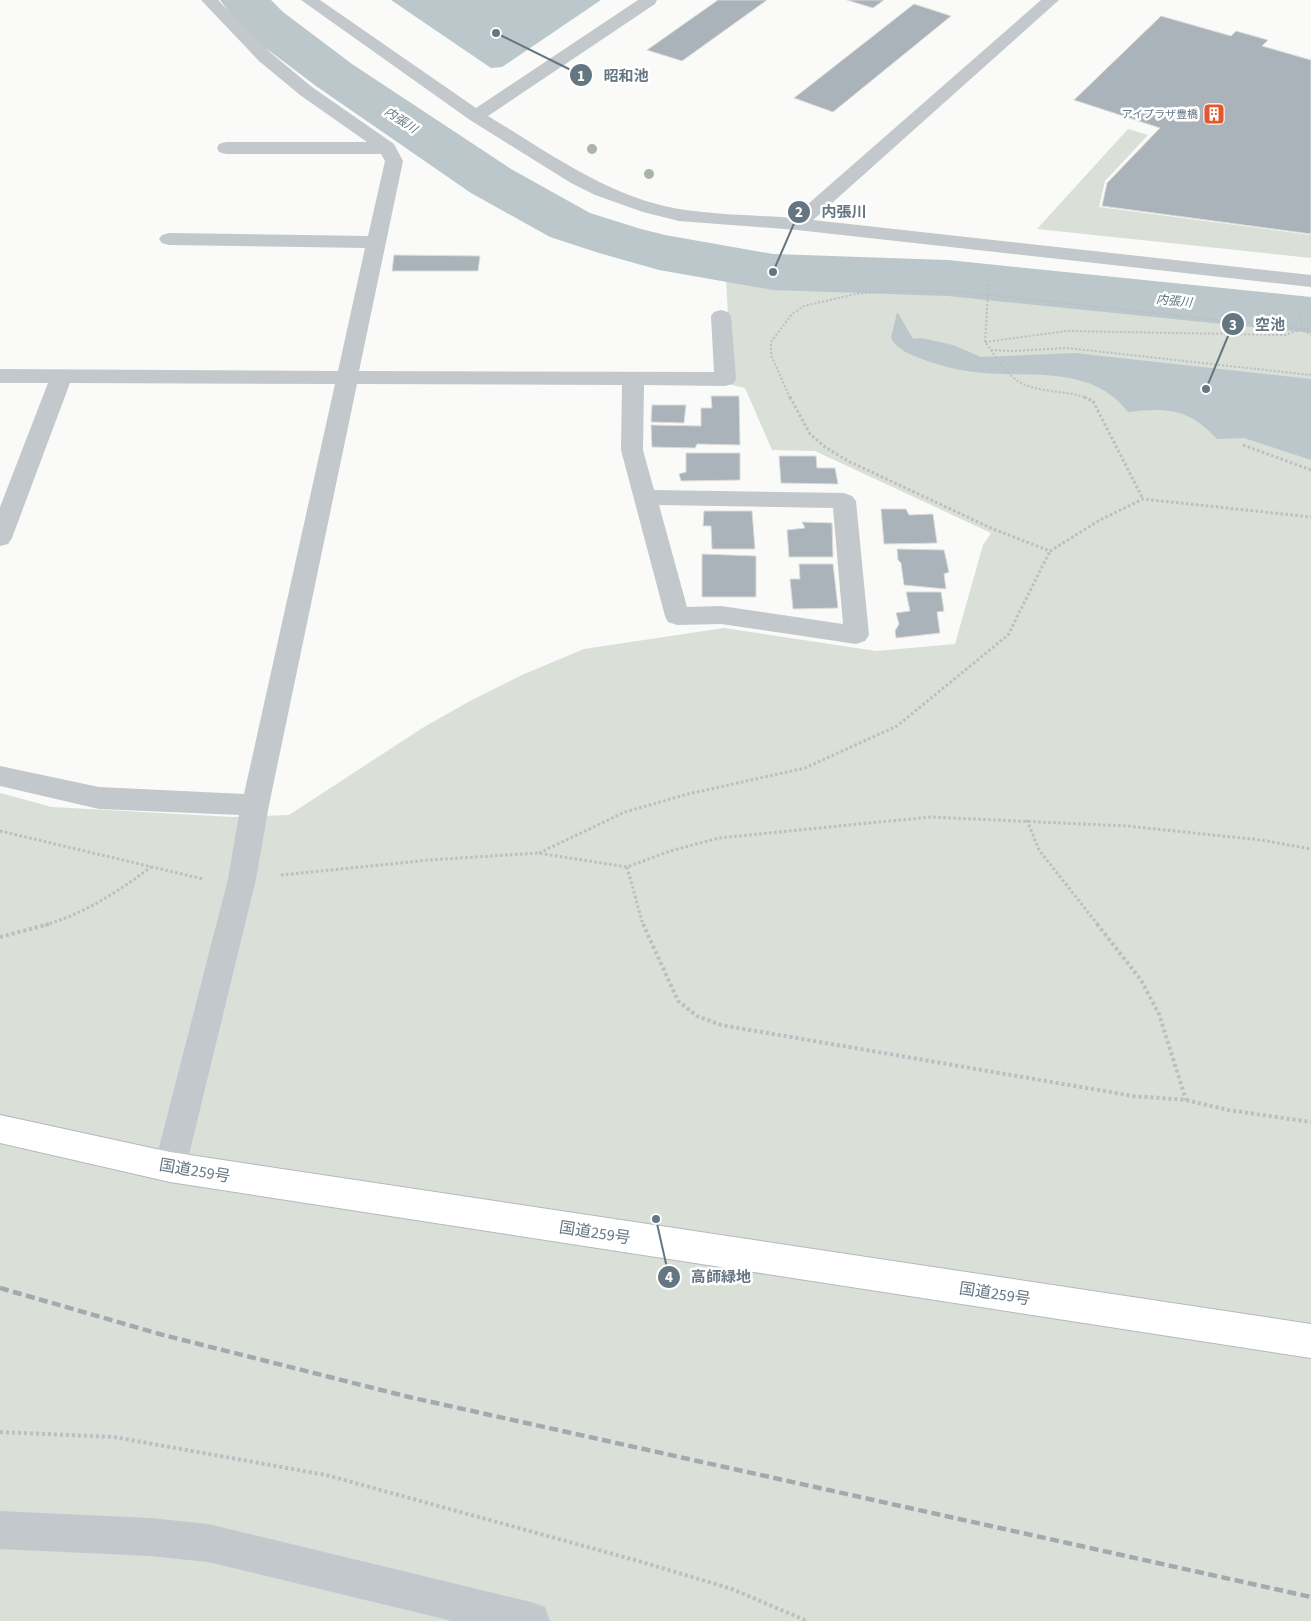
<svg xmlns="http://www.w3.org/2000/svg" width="1311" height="1621" viewBox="0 0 1311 1621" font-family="'Source Sans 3','Noto Sans JP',sans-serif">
<rect width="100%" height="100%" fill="#fafaf8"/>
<g fill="#dadfd7">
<polygon points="1128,129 1148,135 1105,181 1099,207 1311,235 1311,258 1037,229"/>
<path d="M968,266l343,37v1318h-1311v-828l52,14 181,10 56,-2 135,-88 46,-26 52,-26 62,-26 140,-21 152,23 79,-7 28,-99 8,-12 -176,-82 -43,-1 -27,-62 -13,-3 -6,-105c79,6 159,1 238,8z"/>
</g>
<g fill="#bbc7cb">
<polygon points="391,0 601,0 502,67 491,68"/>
<path d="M897,313h1l15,26 8,-1 32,7 28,12 94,-4 236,26v81l-67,-22 -27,1c-27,-30 -49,-32 -89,-27 -38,-49 -100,-33 -154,-40 -18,-2 -36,-7 -52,-13 -13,-5 -24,-9 -31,-21z"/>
</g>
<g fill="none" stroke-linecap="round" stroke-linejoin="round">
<polygon fill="#bbc7cb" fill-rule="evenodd" points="220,0 271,0 283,12 352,64 511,169 590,213 641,229 665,235 773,254 948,260 1311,297 1311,333 948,296 773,290 659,270 599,253 550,237 471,193 316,86 247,34"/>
</g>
<g fill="#aab3b9" stroke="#dcdcda">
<polygon points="718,0 767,0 682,61 647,50"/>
<polygon points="847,0 884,0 873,8"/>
<polygon points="914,4 951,16 833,112 794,98"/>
<polygon points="1161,16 1231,36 1236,31 1268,40 1262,46 1311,60 1311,234 1102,206 1107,183 1160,128 1074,100"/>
<polygon points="394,255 480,256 478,271 392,271"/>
<polygon points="711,396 739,396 740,445 697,444 695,448 652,447 651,425 701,426 701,408 712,408"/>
<polygon points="652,405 686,405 684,423 651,422"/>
<polygon points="686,453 740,453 740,480 681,481 679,474 686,472"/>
<polygon points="779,456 816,456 817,468 835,468 838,484 781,483"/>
<polygon points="881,509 906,509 909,515 933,514 937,543 884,544"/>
<polygon points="704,511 752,511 755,549 712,549 711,526 703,526"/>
<polygon points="802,522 832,523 833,557 789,557 787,530 805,528"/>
<polygon points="897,549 944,550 949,572 944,574 946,589 904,585 901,563 898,560"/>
<polygon points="702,554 756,556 756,597 702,597"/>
<polygon points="799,564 833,564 838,608 793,609 790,579 800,579"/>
<polygon points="906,592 941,592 944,611 937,612 940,633 896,638 895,631 899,624 896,613 910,611"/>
</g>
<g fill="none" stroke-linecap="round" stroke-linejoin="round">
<g stroke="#b4b9bd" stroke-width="2">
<polygon id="highway" points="0,1115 170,1152 1311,1324 1311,1358 170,1182 0,1143"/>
</g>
<g stroke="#bbbfc2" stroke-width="2" stroke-dasharray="2 2" stroke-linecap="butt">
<path d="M989,276l-4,66c10,13 19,30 33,39 18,12 48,9 69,17"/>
<polyline points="1300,311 1302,329 1311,335"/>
<polyline points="985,342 1067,331 1286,335 1301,329"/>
<polyline points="991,350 1012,351 1067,348 1311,375"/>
<polyline points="790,398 771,355 771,342 792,314 804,306 856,294 888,291 962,292 1311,330"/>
</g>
<g stroke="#bbbfc2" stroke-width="3" stroke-dasharray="2.5 2.5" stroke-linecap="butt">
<polyline points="790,397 810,434 825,447 848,461 993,529 1050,551 1100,520 1143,499 1311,517"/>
<polyline points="1084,397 1093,401 1143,499"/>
<polyline points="1243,445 1311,470"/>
<polyline points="1027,820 1039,850 1098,925"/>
<polyline points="0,831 203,879"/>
<polyline points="539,853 625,812 688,794 805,768 897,726 1008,635 1050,551"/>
<polyline points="627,867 643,925"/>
<polyline points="281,875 429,860 538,853 627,867 670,851 719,838 930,817 1127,826 1261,840 1311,849"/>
<path d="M45,925c39,-11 74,-34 106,-58"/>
</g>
<g stroke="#bbbfc2" stroke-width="4" stroke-dasharray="3 3" stroke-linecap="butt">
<polyline points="643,924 678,1001 697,1016 721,1025 1133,1096 1186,1100 1228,1110 1311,1122"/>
<polyline points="1097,924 1141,980 1159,1014 1186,1100"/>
<polyline points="0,937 49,924"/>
<polyline points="0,1432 114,1437 326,1475 642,1562 732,1589 807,1621"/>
</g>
<g fill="#c3c8cc" fill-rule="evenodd">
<path d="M201,0h17l53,53 41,34 82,57 9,17 -44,210 355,1 -3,-56 3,-4 7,-2 7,2 3,4 5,63 -3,5 -8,2 -81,-1 -1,65 11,40 190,3 8,3 4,5 13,134 -4,6 -9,3 -135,-20 -44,1 -9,-3 -3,-6 -44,-166 1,-65 -265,-1 -88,421 -13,74 -70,288 -5,10 -11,5 -11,-5 -5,-10 74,-288 11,-64 -140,-6 -99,-23v-20l99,21 145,7 91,-410 -265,-1 -58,155 -4,6 -8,2v-39l48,-124h-48v-14l338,2 27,-123 -196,-3 -7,-2 -3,-4 3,-4 7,-2 199,3 17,-75 -4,-7h-155l-7,-2 -2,-4 2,-4 7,-2h141l-67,-47 -41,-34zM659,505l174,3 10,116 -122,-18 -34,1z"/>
<path d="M301,0h19l156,108 162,-108h19l-2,4 -167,112c60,36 120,81 191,93 37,6 76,6 113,9l249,-218h18l-246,220 498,55v12l-514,-57 -118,-9 -36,-9 -48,-17 -24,-12 -101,-63z"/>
<polygon points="0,1511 150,1518 208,1524 531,1602 545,1607 550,1621 452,1621 208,1562 150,1556 0,1549"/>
</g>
<use href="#highway" fill="#fff" fill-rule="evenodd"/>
<polyline stroke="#a2aab0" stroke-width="4.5" stroke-dasharray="9 4.5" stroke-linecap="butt" points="0,1288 163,1335 409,1397 1311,1597"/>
</g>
<g fill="#aab4a7">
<circle cx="592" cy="149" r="5"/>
<circle cx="649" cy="174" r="5"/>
</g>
<defs>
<g id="building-square" transform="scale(1.125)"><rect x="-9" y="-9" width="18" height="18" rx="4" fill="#e4572e" stroke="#fff"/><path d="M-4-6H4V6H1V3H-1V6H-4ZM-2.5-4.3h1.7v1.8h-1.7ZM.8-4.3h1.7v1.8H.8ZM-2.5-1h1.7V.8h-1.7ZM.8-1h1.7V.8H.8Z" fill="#fff"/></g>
</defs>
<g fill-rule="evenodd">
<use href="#building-square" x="1214" y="114"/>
</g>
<g text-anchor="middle" stroke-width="5" stroke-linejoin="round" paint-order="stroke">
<g font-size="11" fill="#657683" stroke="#fff" text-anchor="end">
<text x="1198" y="118">アイプラザ豊橋</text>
</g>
<g font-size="12" font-style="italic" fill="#60757c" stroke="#fff">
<text transform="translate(401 120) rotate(34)" y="4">内張川</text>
<text transform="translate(1174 301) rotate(6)" y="4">内張川</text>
</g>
<g font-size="16" fill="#657683" stroke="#fff">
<text transform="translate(195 1170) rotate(10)" y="6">国道259号</text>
<text transform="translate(595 1232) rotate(9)" y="6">国道259号</text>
<text transform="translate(995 1293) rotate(9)" y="6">国道259号</text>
</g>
</g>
<path fill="none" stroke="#657683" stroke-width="2" d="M496 33L581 75M773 272L799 212M1206 389L1233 324M656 1219L669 1277"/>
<g fill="#657683" stroke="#fff" stroke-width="2">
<circle cx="496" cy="33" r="5"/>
<circle cx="773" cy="272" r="5"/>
<circle cx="1206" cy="389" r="5"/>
<circle cx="656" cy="1219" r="5"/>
<circle cx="581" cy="75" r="12"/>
<circle cx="799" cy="212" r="12"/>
<circle cx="1233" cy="324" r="12"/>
<circle cx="669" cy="1277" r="12"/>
</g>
<g font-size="15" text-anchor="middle" font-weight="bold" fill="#fff">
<text x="581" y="81">1</text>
<text x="799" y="217">2</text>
<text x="1233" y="330">3</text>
<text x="669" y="1282">4</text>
</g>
<g font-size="15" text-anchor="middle" font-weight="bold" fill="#657683" stroke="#fff" stroke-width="5" stroke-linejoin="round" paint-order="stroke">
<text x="626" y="81">昭和池</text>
<text x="844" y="217">内張川</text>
<text x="1270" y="330">空池</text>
<text x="721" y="1282">高師緑地</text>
</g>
</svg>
